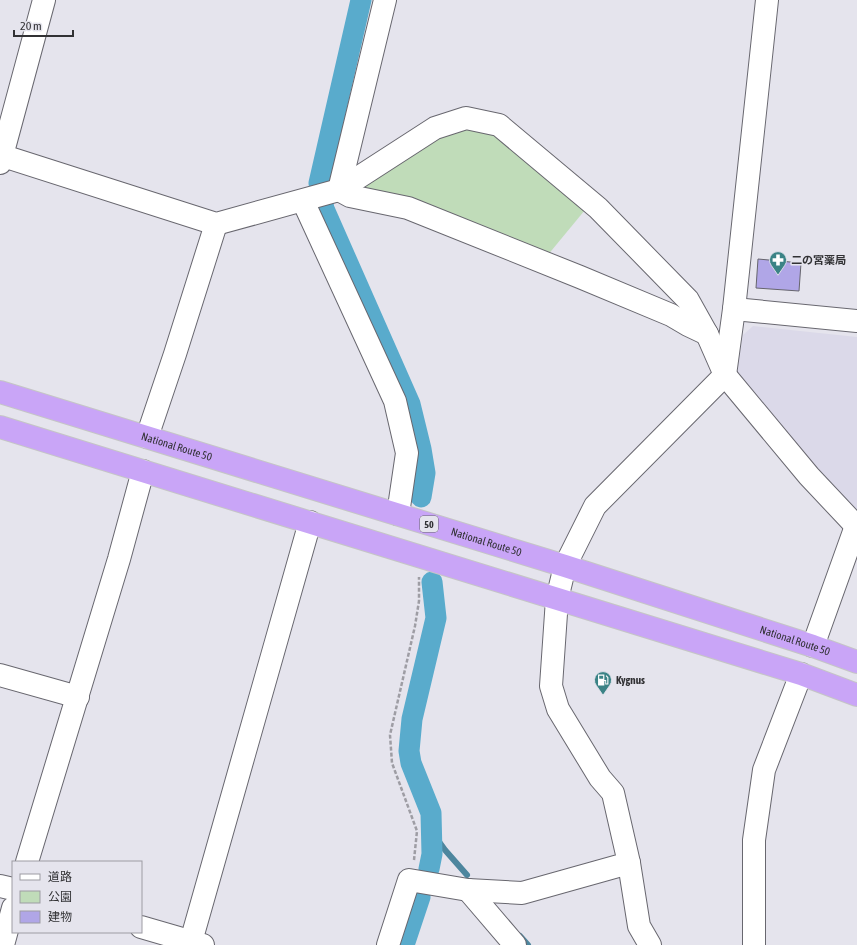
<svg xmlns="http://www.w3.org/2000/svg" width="857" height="945" viewBox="0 0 857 945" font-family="'Asap Condensed','Noto Sans JP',sans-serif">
<rect width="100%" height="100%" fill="#e5e4ed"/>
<polygon fill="#dbd9e9" points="753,326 857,337 857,514 807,462 736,375 743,335"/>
<polygon fill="#c0dcb9" points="462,126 482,129 496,136 585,210 547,256 359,194 360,182"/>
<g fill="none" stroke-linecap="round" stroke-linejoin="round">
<g stroke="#4d869e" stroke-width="6">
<polyline points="432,832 445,850 467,875"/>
<polyline points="520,936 528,945"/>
</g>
<g stroke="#59abcc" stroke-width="21">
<polyline points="361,0 319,183 324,209 410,404 421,449 425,473 421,497"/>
<polyline points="429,869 432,854 431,813 411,763 409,751 412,719 436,618 432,582"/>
<polyline points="404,945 420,897"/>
</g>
</g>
<polygon fill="#b0a6e7" stroke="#66656d" points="758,259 801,263 799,291 756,288"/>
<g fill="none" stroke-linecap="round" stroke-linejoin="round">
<g stroke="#68676f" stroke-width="24">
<g id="minor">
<polyline points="0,155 216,224 339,190 435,128 466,118 499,125 598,208 688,300 707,334 725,375 809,476 857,527"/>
<polyline points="0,163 44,0"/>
<polyline points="339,190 350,196 408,208 580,277 671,315 688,325 707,334"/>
<polyline points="339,190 385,0"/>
<polyline points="303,201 395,401 407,453 398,514"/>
<polyline points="734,309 857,321"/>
<polyline points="147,437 175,354 216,224"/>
<polyline points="813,646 856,526"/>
<polyline points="0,675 78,697"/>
<polyline points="27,862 119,559 143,471"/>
<polyline points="629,863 639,926 650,945"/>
<polyline points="0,886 13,889"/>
<polyline points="468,890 515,945"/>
<polyline points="141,927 203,945"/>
<polyline points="3,945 13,908"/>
<polyline points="190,945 310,522"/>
<polyline points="388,945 409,880 468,890 522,893 629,863 613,793 600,778 558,709 551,686 557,599 565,566 595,506 725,375 734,309 767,0"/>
<polyline points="754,945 754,840 764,770 801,674"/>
</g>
</g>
<g stroke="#c5c5c6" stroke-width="24">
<g id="highway">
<path id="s1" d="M0,392l565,174 248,80 44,16"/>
<polyline points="0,427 801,674 857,695"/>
</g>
</g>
<polyline stroke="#9e9da4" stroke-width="2.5" stroke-dasharray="4 2" stroke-linecap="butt" points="414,860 417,831 392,763 390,735 415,626 419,601 419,577"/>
<use href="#minor" stroke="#fff" stroke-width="22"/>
<use href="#highway" stroke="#c9a5f7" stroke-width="22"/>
</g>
<defs>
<g id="pharmacy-pin" transform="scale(0.9)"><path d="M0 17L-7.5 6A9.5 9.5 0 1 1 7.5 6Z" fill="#3b8386" stroke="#e5e4ed"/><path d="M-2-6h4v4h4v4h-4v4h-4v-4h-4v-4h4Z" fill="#fff"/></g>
<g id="fuel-pin" transform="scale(0.9)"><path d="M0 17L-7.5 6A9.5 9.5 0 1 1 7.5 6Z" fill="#3b8386" stroke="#e5e4ed"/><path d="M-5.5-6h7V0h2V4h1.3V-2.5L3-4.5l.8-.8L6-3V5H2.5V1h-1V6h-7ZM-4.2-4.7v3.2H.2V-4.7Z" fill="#fff"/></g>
</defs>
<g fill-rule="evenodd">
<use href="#pharmacy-pin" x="778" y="260"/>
<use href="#fuel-pin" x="603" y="680"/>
</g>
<g text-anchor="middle" stroke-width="3" stroke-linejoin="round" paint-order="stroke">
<rect fill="#e5e4ed" stroke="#67676c" stroke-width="1" x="420" y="516" width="18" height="16" rx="3"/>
<g font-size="10" font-weight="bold" fill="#313134">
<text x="429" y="528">50</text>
</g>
<g font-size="11" font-weight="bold" fill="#313134" stroke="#e5e4ed" text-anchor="start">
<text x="791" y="264">二の宮薬局</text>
<text x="616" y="684">Kygnus</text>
</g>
<g font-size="11" fill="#313134" stroke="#e5e4ed">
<text dy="4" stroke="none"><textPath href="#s1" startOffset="185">National Route 50</textPath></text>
<text dy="4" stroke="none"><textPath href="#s1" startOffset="509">National Route 50</textPath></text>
<text dy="4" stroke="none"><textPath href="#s1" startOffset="833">National Route 50</textPath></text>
</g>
</g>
<rect x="12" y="861" width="130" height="72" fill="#e5e4ed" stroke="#9d9ca3"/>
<rect x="20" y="874" width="20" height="6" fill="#ffffff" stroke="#9d9ca3"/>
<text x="48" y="881" font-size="12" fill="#313134">道路</text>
<rect x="20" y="891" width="20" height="12" fill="#c0dcb9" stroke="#9d9ca3"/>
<text x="48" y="901" font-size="12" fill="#313134">公園</text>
<rect x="20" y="911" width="20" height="12" fill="#b0a6e7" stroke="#9d9ca3"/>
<text x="48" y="921" font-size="12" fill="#313134">建物</text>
<path d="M14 30v6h59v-6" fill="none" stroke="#313134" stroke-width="2"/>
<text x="20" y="30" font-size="12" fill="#313134" stroke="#e5e4ed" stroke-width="3" paint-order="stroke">20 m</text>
</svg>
